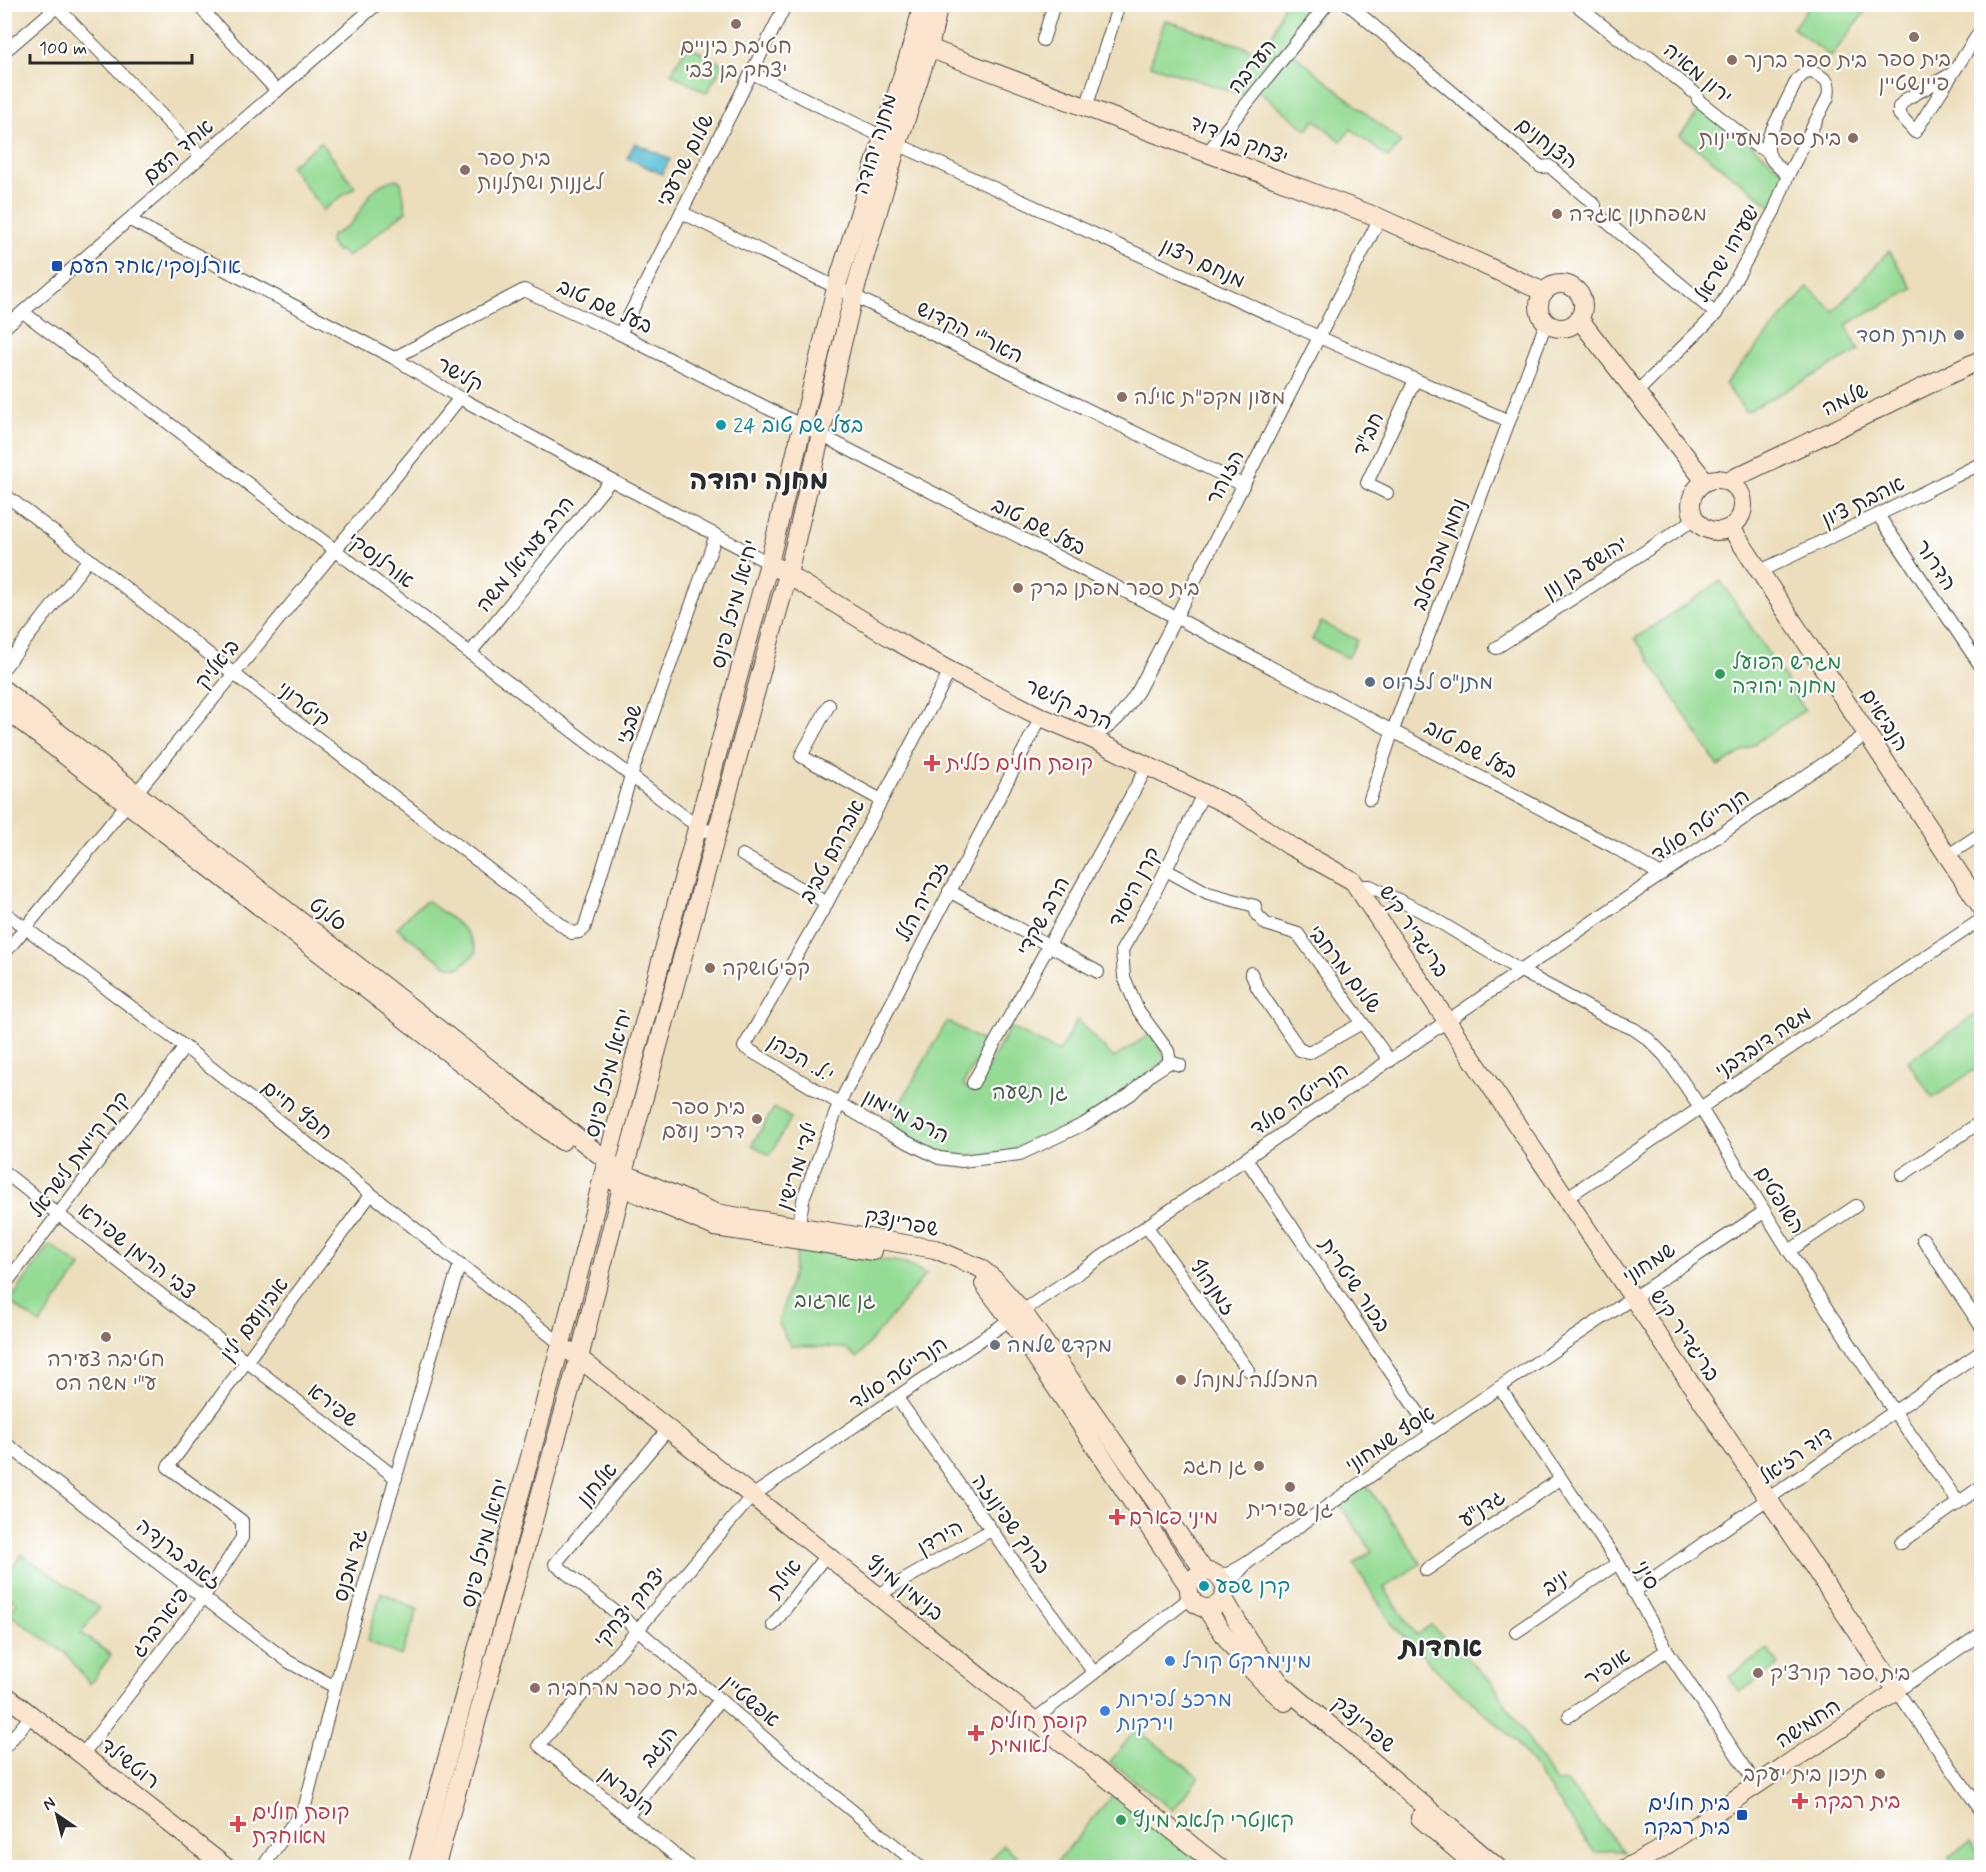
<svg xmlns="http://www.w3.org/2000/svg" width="1986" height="1872" viewBox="0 0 1986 1872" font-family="Mynerve,'Playpen Sans Hebrew',sans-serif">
<rect width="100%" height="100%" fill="#fff"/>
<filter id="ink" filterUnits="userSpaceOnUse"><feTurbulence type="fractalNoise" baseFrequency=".0167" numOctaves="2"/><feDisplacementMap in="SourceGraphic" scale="12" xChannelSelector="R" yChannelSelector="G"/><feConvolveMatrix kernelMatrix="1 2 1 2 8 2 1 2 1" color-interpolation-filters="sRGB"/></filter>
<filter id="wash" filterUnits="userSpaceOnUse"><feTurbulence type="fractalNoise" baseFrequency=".008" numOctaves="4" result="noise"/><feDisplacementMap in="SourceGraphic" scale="24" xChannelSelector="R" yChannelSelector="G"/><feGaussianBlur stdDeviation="1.35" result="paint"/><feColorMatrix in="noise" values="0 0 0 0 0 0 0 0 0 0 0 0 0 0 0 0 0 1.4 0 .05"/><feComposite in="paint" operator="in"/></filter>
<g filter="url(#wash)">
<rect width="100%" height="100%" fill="#ecdebc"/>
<g fill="#95db95" stroke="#608360" stroke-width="1.5">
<polygon points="1283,5 1327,5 1290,51 1401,142 1388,158 1351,129 1341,141 1315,120 1307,130 1258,90 1251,98 1150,65 1165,20 1266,54"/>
<polygon points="1810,5 1810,4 1870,5 1831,57 1793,28"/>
<polygon points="687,45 723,64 707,93 671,74"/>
<polygon points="1698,100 1788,175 1775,209 1680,135 1699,111"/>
<polygon points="321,142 355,187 323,210 290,166"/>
<path d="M396,179l5,3 5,29 -59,46 -7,-7 -3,2 -7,-9 1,-7c7,-4 16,-8 21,-14 16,-18 14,-36 44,-43z"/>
<polygon points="1889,251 1913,289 1846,325 1859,351 1746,412 1725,384 1808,287 1834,311"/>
<polygon points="1721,581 1805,710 1719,767 1635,638"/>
<polygon points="1321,622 1357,640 1348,658 1312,640"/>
<path d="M427,901c18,14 45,27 49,52l-17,15 -14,-3 -48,-37 19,-20z"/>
<polygon points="1981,1011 1981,1065 1933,1098 1908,1061"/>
<polygon points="1077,1020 1114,1058 1150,1034 1166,1059 1129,1091 1083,1120 1019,1150 961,1156 942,1153 888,1125 947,1021 986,1043 963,1085 975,1092 1010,1027 1059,1052"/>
<polygon points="774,1108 791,1118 770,1155 752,1145"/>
<polygon points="50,1245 81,1267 40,1324 9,1302"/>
<polygon points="797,1248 906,1263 926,1274 857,1358 844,1348 791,1346 778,1324 794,1269"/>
<polygon points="1366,1484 1421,1563 1384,1588 1416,1635 1431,1625 1492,1682 1556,1783 1567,1782 1625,1852 1613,1850 1595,1853 1514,1739 1444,1677 1394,1627 1354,1564 1372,1551 1338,1503"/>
<polygon points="22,1554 99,1608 81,1633 111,1655 90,1684 66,1654 9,1614 17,1603 5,1594 5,1578"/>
<polygon points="381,1592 418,1610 401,1656 367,1641"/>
<polygon points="1768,1649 1779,1665 1740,1692 1729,1677"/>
<polygon points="1136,1729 1199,1777 1173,1810 1110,1762"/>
<polygon points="1115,1792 1202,1863 1203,1867 1052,1868"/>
<polygon points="1970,1842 1981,1858 1981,1867 1956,1867 1948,1857"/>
<polygon points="1003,1845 1031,1867 985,1867"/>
</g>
<polygon fill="#59bfd6" stroke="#427580" stroke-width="1.5" points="635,143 670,159 662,174 627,158"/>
</g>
<g filter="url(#ink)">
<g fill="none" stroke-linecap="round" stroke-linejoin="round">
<g stroke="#484641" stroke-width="14">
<g id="street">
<polyline points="54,4 201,156"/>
<polyline points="197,4 277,91"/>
<polyline points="1348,4 1541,167 1549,166 1595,205 1595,212 1716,314"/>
<polyline points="1575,4 1639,54 1649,56 1697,95 1698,100 1756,146 1767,151"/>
<polyline points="1043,40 1054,4"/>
<polyline points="4,52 60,4"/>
<path d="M1812,72c14,6 19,10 16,25l-40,78c-15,-12 -24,-19 -19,-39l28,-56 8,-7z"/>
<polyline points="752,73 883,137 889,137"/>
<polyline points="1953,73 1906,99 1899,107 1899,114 1915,132 1982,28"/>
<polyline points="1086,108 1119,4"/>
<polyline points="893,142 1319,337 1509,421"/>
<polyline points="1207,153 1327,4"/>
<polyline points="681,212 1243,485"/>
<polyline points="130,220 394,358 460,398 611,480 769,563"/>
<polyline points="23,312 698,827 706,831 718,829"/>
<polyline points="4,328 377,4"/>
<polyline points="620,334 786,4"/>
<polyline points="394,358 524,290 620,334 803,426 1175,617 1614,847 1661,875"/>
<polyline points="1636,393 1716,314 1774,211 1788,175"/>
<polyline points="1387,493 1367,483 1415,380"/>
<polyline points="4,494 89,559 234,674 572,933 579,932 584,929 631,776 716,535"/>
<polyline points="1878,515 1982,668"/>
<polyline points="1760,571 1894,507 1982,463"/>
<polyline points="1496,648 1695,519"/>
<polyline points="470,653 611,480"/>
<polyline points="4,668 89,559"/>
<polyline points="950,671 827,903 744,1047 891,1134 939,1158 962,1161 1020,1154 1084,1124 1131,1094 1150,1075 1170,1062 1180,1065"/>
<polyline points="829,705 801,756 881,800"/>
<path d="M1088,737c25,-7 38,-27 51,-48l241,-471"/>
<polyline points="1370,799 1393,730 1546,323"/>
<polyline points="742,855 827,903"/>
<polyline points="1947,856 1982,833"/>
<polyline points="1166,870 1208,893 1255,906 1257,915 1266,924 1298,934 1390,1061"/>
<polyline points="1356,886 1370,886 1421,911 1521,971 1608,1018 1634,1029 1648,1039 1665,1056 1700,1107 1789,1251 1894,1411 1958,1502"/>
<polyline points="949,891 1098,972"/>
<polyline points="4,912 185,1047 561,1344"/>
<polyline points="4,954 460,398"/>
<polyline points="1251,973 1257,987 1300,1050 1309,1053 1362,1023"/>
<polyline points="1170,1062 1168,1051 1138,1010 1124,977 1122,950 1150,902 1203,794"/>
<polyline points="973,1083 1147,767"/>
<polyline points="1246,1159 1432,1433"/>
<polyline points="4,1172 396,1478"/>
<polyline points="1902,1175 1982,1121"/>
<polyline points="1566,1198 1982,919"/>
<polyline points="1147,1227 1248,1370"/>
<polyline points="797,1232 804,1196 839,1104 1041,717"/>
<polyline points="1923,1239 1982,1328"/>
<polyline points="1789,1251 1856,1206"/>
<polyline points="4,1286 185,1047"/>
<polyline points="1500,1388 1618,1563 1667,1650 1756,1784"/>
<polyline points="897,1398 1094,1673"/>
<polyline points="668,1429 555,1564 637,1629 789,1759 922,1868"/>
<polyline points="4,1442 172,1574 289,1662 335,1687"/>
<polyline points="1901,1543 1982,1486"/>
<path d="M1247,1563c170,-121 342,-238 517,-351"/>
<polyline points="1426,1570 1560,1479"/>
<polyline points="1212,1573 1228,1574 1247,1563 1228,1584 1225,1591"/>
<polyline points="1633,1592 1982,1351"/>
<polyline points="878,1595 991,1530"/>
<polyline points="773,1625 826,1555"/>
<polyline points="1516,1632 1618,1563"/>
<polyline points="1982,1633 1897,1691 1982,1812"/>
<polyline points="1569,1716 1667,1650"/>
<polyline points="1034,1720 1185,1602 1189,1593"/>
<polyline points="4,1748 32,1715"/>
<polyline points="82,1755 203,1598 242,1538 242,1521 168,1467 371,1194"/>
<polyline points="627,1816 720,1700"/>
<polyline points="262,1868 305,1806 335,1687 437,1335 460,1264"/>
<polyline points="691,1868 539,1745 752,1496 1867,734"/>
</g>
</g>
<g stroke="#484641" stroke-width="20">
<g id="secondary">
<polyline points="918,44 1380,218 1544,292"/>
<circle cx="1561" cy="306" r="22"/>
<polyline points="1580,320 1705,481"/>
<circle cx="1717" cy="505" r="26"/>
<polyline points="1728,481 1982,359"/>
<polyline points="1731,528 1982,908"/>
<polyline points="769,563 893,639 950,671 1041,717 1088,737 1236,809 1290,846 1353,881 1897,1691 1659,1850 1626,1868"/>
<polyline points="4,690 623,1173 716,1213 935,1249 980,1268 995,1280 1023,1312 1205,1572"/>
<polyline points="4,708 562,1141"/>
<polyline points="613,1180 622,1187 715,1227 873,1251"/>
<polyline points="984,1284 1011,1320 1189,1587"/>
<polyline points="570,1351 1220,1868"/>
<circle cx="1207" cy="1590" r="18"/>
<polyline points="1223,1597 1248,1640 1281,1684 1498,1868"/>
<path d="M1206,1608c24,37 45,65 79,94"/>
<polyline points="4,1694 227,1868"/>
<polyline points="1420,1818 1478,1868"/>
<polyline points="417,1868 561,1344 607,1160 769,563 836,288 913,42 923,4"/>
<polyline points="435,1868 579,1358 622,1187 623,1173 788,574 853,297 896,149 929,48 939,4"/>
</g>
</g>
<use href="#street" stroke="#fff" stroke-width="12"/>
<use href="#secondary" stroke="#fbe5cf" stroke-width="18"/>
</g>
</g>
<g fill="#8d6e63" stroke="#fff" stroke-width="2">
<circle cx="736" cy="24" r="6"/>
<circle cx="1914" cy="37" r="6"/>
<circle cx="1732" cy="60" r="6"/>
<circle cx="1853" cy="138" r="6"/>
<circle cx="465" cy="170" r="6"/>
<circle cx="1557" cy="214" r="6"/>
<circle cx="1122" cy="397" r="6"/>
<circle cx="1018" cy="588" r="6"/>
<circle cx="710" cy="968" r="6"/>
<circle cx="757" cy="1119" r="6"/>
<circle cx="106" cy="1337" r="6"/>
<circle cx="1181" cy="1380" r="6"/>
<circle cx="1259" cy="1466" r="6"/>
<circle cx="1290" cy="1487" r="6"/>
<circle cx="1758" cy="1673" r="6"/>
<circle cx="535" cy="1688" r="6"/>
<circle cx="1880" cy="1774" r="6"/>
</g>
<g fill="#1a4fb4" stroke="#fff" stroke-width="2">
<rect x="51" y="260" width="12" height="12" rx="3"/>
<rect x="1736" y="1809" width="12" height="12" rx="3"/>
</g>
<g fill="#6b7280" stroke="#fff" stroke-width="2">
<circle cx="1959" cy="335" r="6"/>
<circle cx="995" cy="1345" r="6"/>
</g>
<g fill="#0f9aa8" stroke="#fff" stroke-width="2">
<circle cx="721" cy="425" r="6"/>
<circle cx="1204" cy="1586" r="6"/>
</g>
<g fill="#2e9e5b" stroke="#fff" stroke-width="2">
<circle cx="1720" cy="674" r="6"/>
<circle cx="1121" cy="1820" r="6"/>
</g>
<circle fill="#5c6f8a" stroke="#fff" stroke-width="2" cx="1370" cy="682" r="6"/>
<g fill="#e0444e" stroke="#fff" stroke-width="2">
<path d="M929 754h6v6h6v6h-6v6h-6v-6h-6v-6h6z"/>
<path d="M1114 1508h6v6h6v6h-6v6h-6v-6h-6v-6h6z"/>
<path d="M973 1724h6v6h6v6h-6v6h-6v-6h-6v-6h6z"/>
<path d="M1797 1792h6v6h6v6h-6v6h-6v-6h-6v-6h6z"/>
<path d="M235 1815h6v6h6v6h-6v6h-6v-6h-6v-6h6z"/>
</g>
<g fill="#3f7fe0" stroke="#fff" stroke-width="2">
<circle cx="1170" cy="1661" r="6"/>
<circle cx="1105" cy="1711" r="6"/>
</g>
<g text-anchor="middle" stroke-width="4.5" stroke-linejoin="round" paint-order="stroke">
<g font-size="21" fill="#785e54" stroke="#fff" text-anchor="start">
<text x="736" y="53" text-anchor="middle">חטיבת ביניים<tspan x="736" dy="24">יצחק בן צבי</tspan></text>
<text x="1914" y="66" text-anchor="middle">בית ספר<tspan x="1914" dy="24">פיינשטיין</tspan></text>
<text x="1744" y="67">בית ספר ברנר</text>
<text x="1841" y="145" text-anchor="end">בית ספר מעיינות</text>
<text x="477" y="165">בית ספר<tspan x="477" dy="24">לגננות ושתלנות</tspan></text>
<text x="1569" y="221">משפחתון אגדה</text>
<text x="1134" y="404">מעון מקפ"ת אילה</text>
<text x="1030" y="595">בית ספר מפתן ברק</text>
<text x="722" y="975">קפיטושקה</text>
<text x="745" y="1114" text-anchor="end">בית ספר<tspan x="745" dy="24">דרכי נועם</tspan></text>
<text x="106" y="1366" text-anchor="middle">חטיבה צעירה<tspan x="106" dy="24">ע"י משה הס</tspan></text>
<text x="1193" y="1387">המכללה למנהל</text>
<text x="1247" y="1473" text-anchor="end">גן חגב</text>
<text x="1290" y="1516" text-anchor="middle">גן שפירית</text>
<text x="1770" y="1680">בית ספר קורצ'ק</text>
<text x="547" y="1695">בית ספר מרחביה</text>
<text x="1868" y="1781" text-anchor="end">תיכון בית יעקב</text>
</g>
<g font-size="21" fill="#2b2b2b" stroke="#fff">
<text transform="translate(1252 66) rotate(-51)" y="7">הערבה</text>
<text transform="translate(1698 73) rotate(40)" y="7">ירון מאיה</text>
<text transform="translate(1239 140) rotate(21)" y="7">יצחק בן דוד</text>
<text transform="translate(1547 143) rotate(37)" y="7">הצנחנים</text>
<text transform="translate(875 144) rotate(-73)" y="7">מחנה יהודה</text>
<text transform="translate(178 151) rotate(-41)" y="7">אחד העם</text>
<text transform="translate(685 160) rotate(-63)" y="7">שלום שרעבי</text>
<text transform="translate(1727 253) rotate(-60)" y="7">ישעיהו ישראל</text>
<text transform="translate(1203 263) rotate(25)" y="7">מנחם רצון</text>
<text transform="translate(605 306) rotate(25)" y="7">בעל שם טוב</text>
<text transform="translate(970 332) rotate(26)" y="7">האר"י הקדוש</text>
<text transform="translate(460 374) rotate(30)" y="7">קלישר</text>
<text transform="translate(1845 399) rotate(-26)" y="7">שלמה</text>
<text transform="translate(1368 434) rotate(-65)" y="7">חב"ד</text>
<text transform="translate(1225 477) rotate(-63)" y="7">הזוהר</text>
<text transform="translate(1863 501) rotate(-26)" y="7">אהבת ציון</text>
<text transform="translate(1039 526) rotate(27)" y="7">בעל שם טוב</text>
<text transform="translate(525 554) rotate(-51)" y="7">הרב עמיאל משה</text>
<text transform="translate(1439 554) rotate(-69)" y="7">נחמן מברסלב</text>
<text transform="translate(381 560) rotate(37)" y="7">אורלנסקי</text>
<text transform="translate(1936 565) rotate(56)" y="7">הדרור</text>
<text transform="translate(1585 567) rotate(-33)" y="7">יהושע בן נון</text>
<text transform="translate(734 604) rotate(-75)" y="7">יחיאל מיכל פינס</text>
<text transform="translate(217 664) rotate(-51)" y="7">ביאליק</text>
<text transform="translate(304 704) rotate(37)" y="7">קיטרוני</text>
<text transform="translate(1069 704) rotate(25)" y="7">הרב קלישר</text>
<text transform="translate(1885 720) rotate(57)" y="7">הנביאים</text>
<text transform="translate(629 724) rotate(-71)" y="7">שבזי</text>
<text transform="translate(1471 749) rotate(28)" y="7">בעל שם טוב</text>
<text transform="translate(1700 825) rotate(-34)" y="7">הנרייטה סולד</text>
<text transform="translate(832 851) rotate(-62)" y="7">אברהם טביב</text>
<text transform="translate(1134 887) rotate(-62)" y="7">קרן היסוד</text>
<text transform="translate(922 901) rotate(-62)" y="7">זכריה הלל</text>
<text transform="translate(328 914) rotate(38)" y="7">סלנט</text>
<text transform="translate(1043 916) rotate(-61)" y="7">הרב שקדי</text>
<text transform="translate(1414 931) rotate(56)" y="7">בריגדיר קיש</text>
<text transform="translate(1345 969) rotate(52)" y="7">שלום מרחבי</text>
<text transform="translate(1763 1042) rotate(-34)" y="7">משה דובדבני</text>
<text transform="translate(801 1058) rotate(31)" y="7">י.ל. הכהן</text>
<text transform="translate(608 1073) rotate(-75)" y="7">יחיאל מיכל פינס</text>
<text transform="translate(1299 1099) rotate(-34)" y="7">הנרייטה סולד</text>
<text transform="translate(297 1110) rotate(38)" y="7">חפץ חיים</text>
<text transform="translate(906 1116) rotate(27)" y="7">הרב מיימון</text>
<text transform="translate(79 1154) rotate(-53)" y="7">קרן קיימת לישראל</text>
<text transform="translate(797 1166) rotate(-72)" y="7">ילדי מרישין</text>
<text transform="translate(1780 1200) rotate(58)" y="7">השופטים</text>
<text transform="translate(902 1222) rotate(11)" y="7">שפרינצק</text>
<text transform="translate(137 1251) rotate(38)" y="7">צבי הרמן שפירא</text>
<text transform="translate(1649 1263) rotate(-33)" y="7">שמחוני</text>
<text transform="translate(1355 1285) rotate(56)" y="7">בכור שיטרית</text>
<text transform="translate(1213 1287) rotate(55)" y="7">זמנהוף</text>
<text transform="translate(254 1319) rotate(-53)" y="7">אבינועם ילין</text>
<text transform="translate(1685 1335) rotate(56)" y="7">בריגדיר קיש</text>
<text transform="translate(898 1373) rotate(-34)" y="7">הנרייטה סולד</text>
<text transform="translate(333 1405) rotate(38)" y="7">שפירא</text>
<text transform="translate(1390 1439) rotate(-34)" y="7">אסף שמחוני</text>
<text transform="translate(1796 1455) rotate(-35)" y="7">דוד רזיאל</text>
<text transform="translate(597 1484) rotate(-50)" y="7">אלחנן</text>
<text transform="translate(1482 1508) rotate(-34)" y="7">גדנ"ע</text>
<text transform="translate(1011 1524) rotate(54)" y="7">ברוך שפינוזה</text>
<text transform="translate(940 1537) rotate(-30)" y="7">הירדן</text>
<text transform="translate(484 1543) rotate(-75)" y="7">יחיאל מיכל פינס</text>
<text transform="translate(179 1554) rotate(38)" y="7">זאב ברנדה</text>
<text transform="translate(350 1565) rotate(-74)" y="7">גד מכנס</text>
<text transform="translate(1647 1575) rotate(61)" y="7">סיני</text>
<text transform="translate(784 1578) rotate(-53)" y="7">אילת</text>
<text transform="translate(1556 1582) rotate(-34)" y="7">יניב</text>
<text transform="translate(905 1588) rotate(38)" y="7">בנימין מינץ</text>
<text transform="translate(630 1607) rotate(-49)" y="7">יצחק יצחקי</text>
<text transform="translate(160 1622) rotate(-53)" y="7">פיארברג</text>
<text transform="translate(1607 1667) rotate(-34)" y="7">אופיר</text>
<text transform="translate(751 1701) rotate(40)" y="7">אפשטיין</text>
<text transform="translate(1808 1723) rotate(-33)" y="7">החמישה</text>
<text transform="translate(1364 1724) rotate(40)" y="7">שפרינצק</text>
<text transform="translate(659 1746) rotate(-51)" y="7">הנגב</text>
<text transform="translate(130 1763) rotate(38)" y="7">רוטשילד</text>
<text transform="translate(627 1791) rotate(39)" y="7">הוברמן</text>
</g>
<g font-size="21" fill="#164399" stroke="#fff" text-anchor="start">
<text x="69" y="273">אורלנסקי/אחד העם</text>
<text x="1730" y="1810" text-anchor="end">בית חולים<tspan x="1730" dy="24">בית רבקה</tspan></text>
</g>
<g font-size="21" fill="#5b616d" stroke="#fff" text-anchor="end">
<text x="1947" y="342">תורת חסד</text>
<text x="1007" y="1352" text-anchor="start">מקדש שלמה</text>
</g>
<g font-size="21" fill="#0d838f" stroke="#fff" text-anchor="start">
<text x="733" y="432">בעל שם טוב 24</text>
<text x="1216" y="1593">קרן שפע</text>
</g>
<g font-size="21" fill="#27864d" stroke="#fff" text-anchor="start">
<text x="1732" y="669">מגרש הפועל<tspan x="1732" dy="24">מחנה יהודה</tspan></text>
<text x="1133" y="1827">קאנטרי קלאב מינץ</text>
</g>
<g font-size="21" fill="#4e5e75" stroke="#fff" text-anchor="start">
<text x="1382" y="689">מתנ"ס לזרוס</text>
</g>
<g font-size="21" fill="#be3a42" stroke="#fff" text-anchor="start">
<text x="946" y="770">קופת חולים כללית</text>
<text x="1129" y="1524">מיני פארם</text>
<text x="990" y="1728">קופת חולים<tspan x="990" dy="24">לאומית</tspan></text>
<text x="1814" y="1808">בית רבקה</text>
<text x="252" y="1819">קופת חולים<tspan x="252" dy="24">מאוחדת</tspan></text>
</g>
<g font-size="21" fill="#4b604b" stroke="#fff">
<text x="1030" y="1099">גן תשעה</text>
<text x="835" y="1307">גן ארגוב</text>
</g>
<g font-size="21" fill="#366cbe" stroke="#fff" text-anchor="start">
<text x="1182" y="1668">מינימרקט קורל</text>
<text x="1117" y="1706">מרכז לפירות<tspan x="1117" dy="24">וירקות</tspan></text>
</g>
<g font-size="27" font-weight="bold" fill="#2b2b2b" stroke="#fff">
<text x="759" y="489">מחנה יהודה</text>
<text x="1441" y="1656">אחדות</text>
</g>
</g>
<rect width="1986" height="1872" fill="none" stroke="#fff" stroke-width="24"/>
<g transform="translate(57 1815) rotate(325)" stroke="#ffffff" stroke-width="4.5" paint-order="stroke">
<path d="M0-4.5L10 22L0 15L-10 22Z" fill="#2b2b2b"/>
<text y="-9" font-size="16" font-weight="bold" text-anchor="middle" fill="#2b2b2b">N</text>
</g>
<path d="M30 54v9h162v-9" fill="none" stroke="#2b2b2b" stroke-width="3"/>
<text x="39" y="54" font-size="18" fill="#2b2b2b" stroke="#ffffff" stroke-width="4.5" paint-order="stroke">100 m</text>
</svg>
